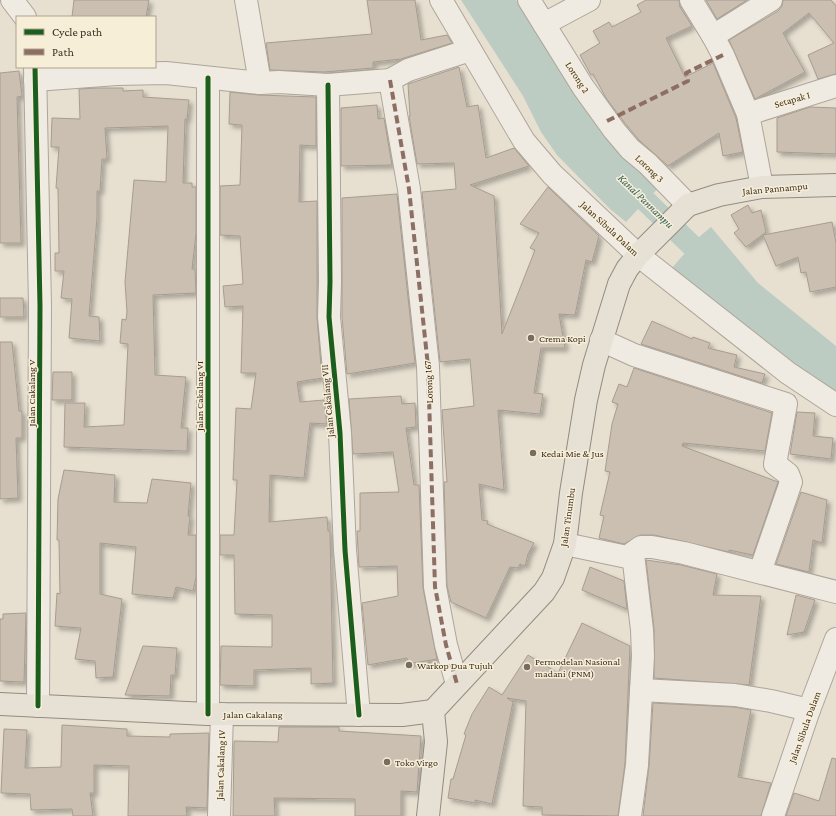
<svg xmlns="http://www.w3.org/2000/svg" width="836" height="816" viewBox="0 0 836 816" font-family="'Crimson Pro',serif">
<defs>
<filter id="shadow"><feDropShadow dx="3.5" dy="3.5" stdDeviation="2" flood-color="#0004"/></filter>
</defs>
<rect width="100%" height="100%" fill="#e7e0d1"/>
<g fill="#bcccc2">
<polygon points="461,0 516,0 533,27 660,187 651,195 626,222 610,209 557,155 541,132 523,96"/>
<polygon points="711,227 758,283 836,346 836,392 811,374 791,364 671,269 699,237"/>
</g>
<polygon fill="#e7e0d1" points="709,226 700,236 669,269 698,235"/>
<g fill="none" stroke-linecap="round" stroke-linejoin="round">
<polyline stroke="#bcccc2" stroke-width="22" points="624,180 714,267"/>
</g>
<g fill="#cbbfb2" stroke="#a89c90" filter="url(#shadow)">
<polygon points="74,0 149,0 146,17 72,17"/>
<polygon points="367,0 415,0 421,40 447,35 452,43 401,59 373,62 373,68 324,72 270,70 266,43 372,34"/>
<polygon points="646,0 679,0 680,7 692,26 666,38 685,77 713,63 736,118 743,152 723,156 719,133 668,166 639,140 624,122 606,98 593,74 591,75 580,55 600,43 593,31 609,22 612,27 641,12 637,5"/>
<polygon points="706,0 747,0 717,19"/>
<polygon points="783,0 831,0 836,6 836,74 818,79 808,55 834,43 809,13 783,33 805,72 755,99 729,40 778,11 782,6"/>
<polygon points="459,67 467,107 478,105 486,158 514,148 529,166 470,185 494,196 502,334 535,250 530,248 539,233 520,224 548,187 599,236 592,262 586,260 575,315 559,314 565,348 541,348 534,393 543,394 540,414 498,410 504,490 479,484 482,520 488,521 487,524 534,543 528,554 525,566 520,564 518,568 510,567 486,618 451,602 447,586 444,482 447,482 442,410 474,406 470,359 440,362 422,192 456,189 454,163 417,164 409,116 410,116 408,84"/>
<polygon points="19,71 22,96 17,97 21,243 0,243 0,73"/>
<polygon points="97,88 123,88 123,91 143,90 143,97 189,100 187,119 185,119 183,183 192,183 192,187 196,187 196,233 192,269 195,269 196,293 153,295 155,375 186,377 181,428 188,428 187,451 64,447 65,403 85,403 84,427 124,425 128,344 120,343 122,319 126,320 127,312 125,282 134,180 166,182 168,126 105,128 107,159 102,159 100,191 97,191 97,217 89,316 99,317 100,341 69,338 72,299 61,298 64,271 55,271 55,253 59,253 58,188 56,188 59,147 51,147 52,118 80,119 79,89"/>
<polygon points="230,92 259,95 316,97 316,146 300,145 299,202 317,201 317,318 322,378 297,382 300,402 324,400 327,424 310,423 304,478 270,475 269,522 327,517 328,531 330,531 333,683 311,684 311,668 254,670 254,686 220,685 221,646 272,647 272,615 235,614 234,555 220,555 220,535 234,535 237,480 233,480 236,408 251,409 256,373 241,373 243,306 225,307 223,286 243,284 240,236 220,235 220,186 240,185 242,125 229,124"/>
<polygon points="377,105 378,119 384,118 392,165 341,166 341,108"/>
<polygon points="810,107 836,108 836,154 777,152 777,118"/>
<polygon points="397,194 415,363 347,374 342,317 342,198"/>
<polygon points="748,205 752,213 761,210 766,232 746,247 734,233 739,229 731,215"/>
<polygon points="832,222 836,243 836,287 810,292 806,272 801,273 798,257 776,266 763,235"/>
<polygon points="0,298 23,298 24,317 0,317"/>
<polygon points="652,321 692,339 693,337 710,343 708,348 737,355 734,367 765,374 762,383 641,344"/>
<polygon points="0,342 12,342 19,411 22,411 22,438 16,438 18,498 0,499"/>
<polygon points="634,368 772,413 765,451 683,443 682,446 778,482 753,555 729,550 729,552 654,535 641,535 624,544 599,538 604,516 600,515 610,472 605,471 612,424 618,404 612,402 619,384 627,387"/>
<polygon points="53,372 72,372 72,400 52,400"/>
<polygon points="401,396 402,404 415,403 416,427 406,428 414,485 419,485 423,588 437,659 408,664 407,658 368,665 362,603 398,596 397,566 359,567 357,531 360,531 360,493 399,492 393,452 353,454 349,399"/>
<polygon points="797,412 815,413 813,436 833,438 831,459 790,454"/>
<polygon points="64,470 115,475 114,502 147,503 152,479 191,483 188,516 190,516 188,535 196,535 196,577 193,591 176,587 173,598 132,594 136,547 100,543 100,594 122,599 113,677 96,678 95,661 75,659 81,628 55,626 57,593 60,594 59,540 57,540 58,499"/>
<polygon points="801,492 827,500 822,543 813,540 809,572 776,564"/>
<polygon points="646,560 681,565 717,574 713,595 761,596 749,685 654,678 654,629"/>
<polygon points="590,567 624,581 627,609 582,590"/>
<polygon points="796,595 815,600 804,632 787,635"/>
<polygon points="26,613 24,682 0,681 0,619 3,619 3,614"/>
<polygon points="582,623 630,646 625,764 618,816 542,815 542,807 523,806 526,701 507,698 513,702 492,804 475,800 475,803 448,798 451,779 453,779 466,735 464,734 472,714 489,687 502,695 528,655 558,673"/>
<polygon points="143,646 177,648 175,675 171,675 170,696 125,695"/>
<polygon points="653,703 734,707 751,710 738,777 771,783 761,816 643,816 649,766"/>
<polygon points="62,725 127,729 127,736 170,737 170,734 209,733 207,808 186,807 187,816 128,816 129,766 94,765 94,793 90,793 93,816 73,816 72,809 31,810 30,794 1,793 4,729 27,730 25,768 61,767"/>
<polygon points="279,727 339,727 339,731 421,736 417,792 401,791 401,816 355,816 355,799 274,798 275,816 233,816 234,741 278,742"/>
<polygon points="832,758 836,759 836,816 786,816 794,793 819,801"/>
</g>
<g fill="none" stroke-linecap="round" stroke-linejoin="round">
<g stroke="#ada599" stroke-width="24">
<g id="minor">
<polyline points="12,0 25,17"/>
<polyline points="246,0 260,83"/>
<polyline points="441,0 524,141 552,174 638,255 788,373 836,405"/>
<polyline points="529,0 583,87 614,130 630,149 648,164 688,205"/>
<polyline points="691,0 713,36 771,0"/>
<polyline points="544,24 589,0"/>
<polyline points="713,36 723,55 748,114 762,187"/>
<polyline points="35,67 40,306 38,706"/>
<polyline points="35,80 117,74 166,73 260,83 279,82 328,85 390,80 408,70 470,50"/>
<polyline points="390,80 409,189 428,366 435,587 446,645 457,684"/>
<polyline points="328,85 330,282 329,317 340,433 345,550 359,715"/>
<polyline points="748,114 836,86"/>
<polyline points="601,340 634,355 786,404 775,464 788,474 791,482 760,572"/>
<polyline points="565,544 627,557 641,547 652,547 684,553 836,592"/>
<polyline points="641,690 735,695 771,701 809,710"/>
<polyline points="208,714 208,78"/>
<polyline points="219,816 222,714"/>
<polyline points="630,816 637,765 643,656 642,630 633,554"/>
<polyline points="773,816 809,710 836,639"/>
</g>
</g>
<g stroke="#928b80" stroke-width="24">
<g id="major">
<polyline points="0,704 208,714 402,715 433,711"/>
<polyline points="428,816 436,742 433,711 544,592 553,578 565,544 571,493 586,400 594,365 619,284 627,269 638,255 688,205 719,195 762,187 836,185"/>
</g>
</g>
<use href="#minor" stroke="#efebe3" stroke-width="22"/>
<use href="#major" stroke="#e6e1d4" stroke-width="22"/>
<g stroke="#8d6e63" stroke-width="4" stroke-dasharray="8 4" stroke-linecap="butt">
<polyline points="390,80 409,189 428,366 435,587 446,645 457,684"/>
<polyline points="607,121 688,81 686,73 723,55"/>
</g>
<g stroke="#f7eed8" stroke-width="8">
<g id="cycleway">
<polyline points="35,67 40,306 38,706"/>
<polyline points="328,85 330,282 329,317 340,433 345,550 359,715"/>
<polyline points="208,714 208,78"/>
</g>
</g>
<use href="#cycleway" stroke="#1b5e20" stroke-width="5"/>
</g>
<g fill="#786c5e" stroke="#f7eed8" stroke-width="1.5">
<circle cx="531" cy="338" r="4"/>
<circle cx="533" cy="453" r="4"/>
<circle cx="409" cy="665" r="4"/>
<circle cx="527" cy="667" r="4"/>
<circle cx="387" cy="762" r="4"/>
</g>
<g text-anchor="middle" stroke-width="3" stroke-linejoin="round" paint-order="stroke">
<g font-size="10" fill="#3d2e20" stroke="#f7eed8">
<text transform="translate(578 77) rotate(57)" y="4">Lorong 2</text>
<text transform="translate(792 99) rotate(-16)" y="4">Setapak I</text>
<text transform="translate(650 168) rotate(44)" y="4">Lorong 3</text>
<text transform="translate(775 188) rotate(-5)" y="4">Jalan Pannampu</text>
<text transform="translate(610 228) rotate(43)" y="4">Jalan Sibula Dalam</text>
<text transform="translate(428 382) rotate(-93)" y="4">Lorong 167</text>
<text transform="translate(31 393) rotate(-90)" y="4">Jalan Cakalang V</text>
<text transform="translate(199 396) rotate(-90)" y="4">Jalan Cakalang VI</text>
<text transform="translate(327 401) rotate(-95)" y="4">Jalan Cakalang VII</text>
<text transform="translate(567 517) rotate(-82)" y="4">Jalan Tinumbu</text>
<text x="253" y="718">Jalan Cakalang</text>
<text transform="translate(804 727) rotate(-70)" y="4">Jalan Sibula Dalam</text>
<text transform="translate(220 765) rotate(-88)" y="4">Jalan Cakalang IV</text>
</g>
<g font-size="10" fill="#3d2e20" stroke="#f7eed8" text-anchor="start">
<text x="539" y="342">Crema Kopi</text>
<text x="541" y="457">Kedai Mie &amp; Jus</text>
<text x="535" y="665">Permodelan Nasional<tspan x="535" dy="12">madani (PNM)</tspan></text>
<text x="417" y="669">Warkop Dua Tujuh</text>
<text x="395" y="766">Toko Virgo</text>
</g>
<g font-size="11" font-style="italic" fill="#2f5d5a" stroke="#f7eed8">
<text transform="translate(646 201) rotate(44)" y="4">Kanal Pannampu</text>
</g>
</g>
<rect x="16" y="16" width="140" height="52" fill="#f7eed8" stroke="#ada18e"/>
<rect x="24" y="29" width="20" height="6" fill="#1b5e20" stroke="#ada18e"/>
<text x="52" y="36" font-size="12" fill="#3d2e20">Cycle path</text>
<rect x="24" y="49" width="20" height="6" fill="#8d6e63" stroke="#ada18e"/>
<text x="52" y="56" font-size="12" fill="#3d2e20">Path</text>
</svg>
